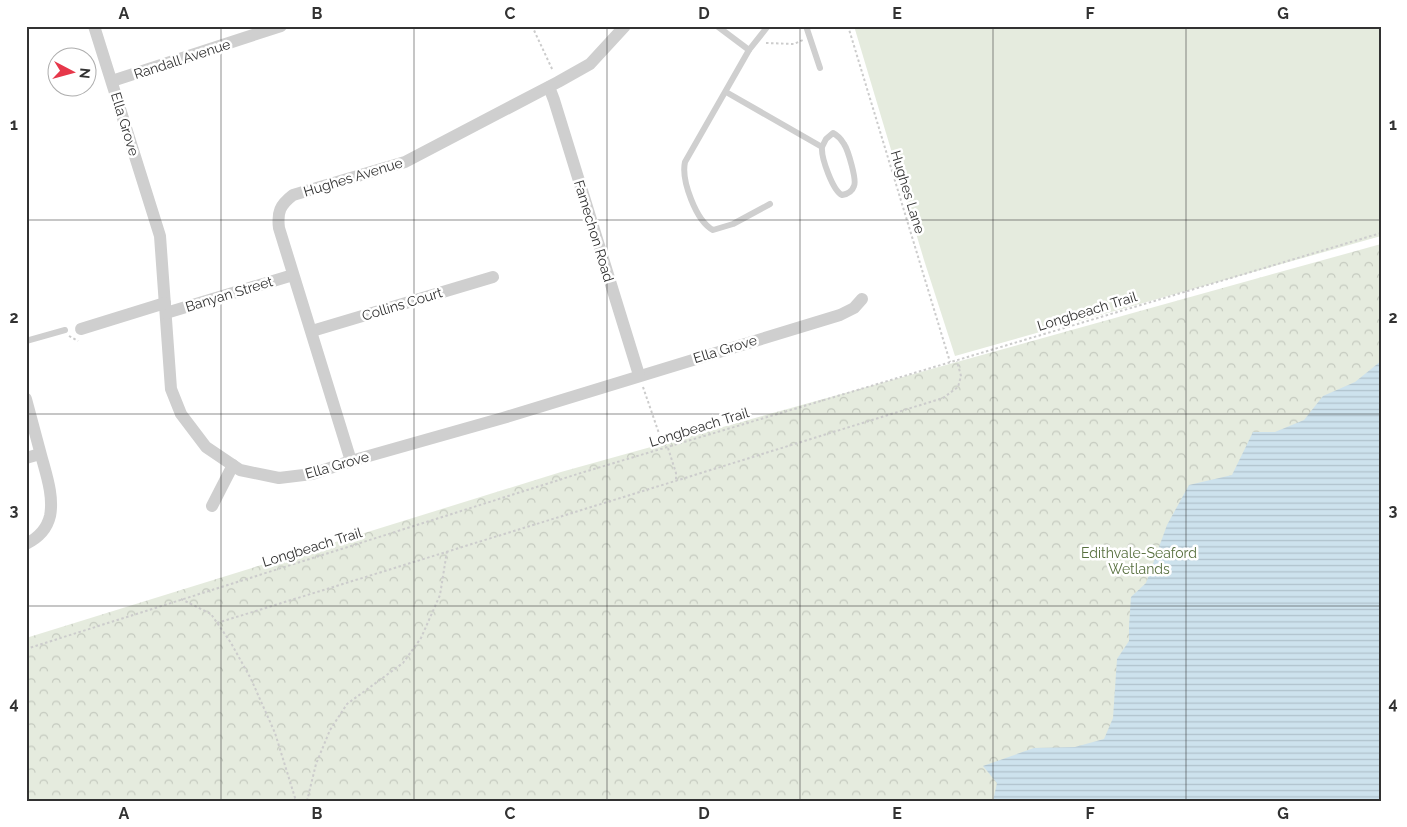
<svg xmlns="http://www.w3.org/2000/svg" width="1407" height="827" viewBox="0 0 1407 827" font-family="Raleway,sans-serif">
<defs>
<pattern id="park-crowns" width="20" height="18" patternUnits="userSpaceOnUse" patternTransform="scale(1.25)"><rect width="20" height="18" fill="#e5ebde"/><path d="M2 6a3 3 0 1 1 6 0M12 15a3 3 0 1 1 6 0" fill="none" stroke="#c5cabf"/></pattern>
<pattern id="water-rules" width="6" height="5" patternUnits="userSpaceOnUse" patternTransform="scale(1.25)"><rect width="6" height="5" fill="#cde2ed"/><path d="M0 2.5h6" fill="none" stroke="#b0c2cc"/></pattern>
</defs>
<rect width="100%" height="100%" fill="#fff"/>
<polygon fill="#e5ebde" points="854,26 1381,26 1381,236 955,356 924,260"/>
<polygon fill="url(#park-crowns)" points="1381,244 1381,801 26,801 26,638 561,472"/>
<polygon fill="url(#water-rules)" points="1381,361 1381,801 993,801 997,783 983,766 1034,748 1075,747 1104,739 1113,718 1117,659 1129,641 1129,626 1131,597 1146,583 1167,525 1189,485 1232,475 1253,432 1275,432 1304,420 1323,396 1355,382"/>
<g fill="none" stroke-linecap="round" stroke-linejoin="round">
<g stroke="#ccc" stroke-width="2" stroke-dasharray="2.5 2.5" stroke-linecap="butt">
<polyline points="532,26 553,71"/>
<polyline points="848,26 950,362"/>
<polyline points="766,43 794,44 803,40"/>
<polyline points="69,336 78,341"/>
<polyline points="643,387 664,448"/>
<polyline points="668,448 676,473 676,482"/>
<polyline points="181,599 211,614 231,643 251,679 275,733 296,801"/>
<polyline points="217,623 943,398 958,387 961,376 957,361"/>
<polyline points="26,649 584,472 1381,233"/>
<polyline points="307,801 316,764 330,730 347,704 403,663 421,638 440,595 447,551"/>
</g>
<g stroke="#cfcfcf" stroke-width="6">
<path d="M717,26l32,24 -64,112c-4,18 11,59 28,68l20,-6 37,-20"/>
<polyline points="806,26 820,68"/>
<polyline points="749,50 768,26"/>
<path d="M726,92l96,55 4,-8 7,-6c4,2 8,6 11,11 4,6 13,36 10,42 -2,6 -6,8 -12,9 -9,-4 -21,-37 -20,-48"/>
<polyline points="26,341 65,330"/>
</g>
<g stroke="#cfcfcf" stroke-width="12">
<polyline points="94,26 160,236 171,389 181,414 206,447 240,470 279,478 312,474 351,461 503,418 840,315 854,308 862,299"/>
<polyline points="112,81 281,26"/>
<polyline points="549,87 554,100 639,375"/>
<polyline points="166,313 293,275"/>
<polyline points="81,329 165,303"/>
<polyline points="312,331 493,277"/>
<path d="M26,399c5,19 10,38 15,56 5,19 13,41 9,61 -3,13 -12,22 -24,28"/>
<polyline points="26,458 40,454"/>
<path d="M351,461l-72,-233c-2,-16 1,-23 14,-33l112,-33 153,-80 32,-18 35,-38"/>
<polyline points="212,506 233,465"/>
</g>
</g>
<path fill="none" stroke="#323232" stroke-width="1" stroke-opacity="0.55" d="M221,26v775M414,26v775M607,26v775M800,26v775M993,26v775M1186,26v775M26,220h1355M26,414h1355M26,606h1355"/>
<g text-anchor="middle" stroke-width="5" stroke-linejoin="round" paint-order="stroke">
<g font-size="14" fill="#323232" stroke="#fff">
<text transform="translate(182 59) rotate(-18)" y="5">Randall Avenue</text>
<text transform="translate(125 124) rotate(73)" y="5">Ella Grove</text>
<text transform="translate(353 177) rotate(-17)" y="5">Hughes Avenue</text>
<text transform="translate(908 192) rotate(73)" y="5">Hughes Lane</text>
<text transform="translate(594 231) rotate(73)" y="5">Famechon Road</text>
<text transform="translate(229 294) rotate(-17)" y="5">Banyan Street</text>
<text transform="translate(402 304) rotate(-17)" y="5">Collins Court</text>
<text transform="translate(1087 311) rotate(-17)" y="5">Longbeach Trail</text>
<text transform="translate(725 349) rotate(-17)" y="5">Ella Grove</text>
<text transform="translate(699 427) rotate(-17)" y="5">Longbeach Trail</text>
<text transform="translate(337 465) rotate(-16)" y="5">Ella Grove</text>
<text transform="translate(312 547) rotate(-17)" y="5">Longbeach Trail</text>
</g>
<g font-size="14" fill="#576f3e" stroke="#fff">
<text x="1139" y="558">Edithvale-Seaford<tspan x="1139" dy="16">Wetlands</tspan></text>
</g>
</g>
<rect width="1407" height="827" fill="none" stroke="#ffffff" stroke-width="55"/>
<g transform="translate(72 72) rotate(96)"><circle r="24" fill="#ffffff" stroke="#adadad"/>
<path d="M0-4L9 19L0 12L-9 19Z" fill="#e6374a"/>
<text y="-8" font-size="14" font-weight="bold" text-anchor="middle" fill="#323232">N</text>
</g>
<rect x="28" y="28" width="1352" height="772" fill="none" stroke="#323232" stroke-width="2"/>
<g font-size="16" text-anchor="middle" font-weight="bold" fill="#323232">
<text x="124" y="19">A</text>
<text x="317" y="19">B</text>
<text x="510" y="19">C</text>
<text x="704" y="19">D</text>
<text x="897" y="19">E</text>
<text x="1090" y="19">F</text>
<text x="1283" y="19">G</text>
<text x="14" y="130">1</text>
<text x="1393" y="130">1</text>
<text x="14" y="323">2</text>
<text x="1393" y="323">2</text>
<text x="14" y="516">3</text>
<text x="1393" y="516">3</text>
<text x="14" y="709">4</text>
<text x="1393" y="709">4</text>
<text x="124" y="819">A</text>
<text x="317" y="819">B</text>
<text x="510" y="819">C</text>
<text x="704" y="819">D</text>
<text x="897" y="819">E</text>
<text x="1090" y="819">F</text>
<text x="1283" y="819">G</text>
</g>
</svg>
